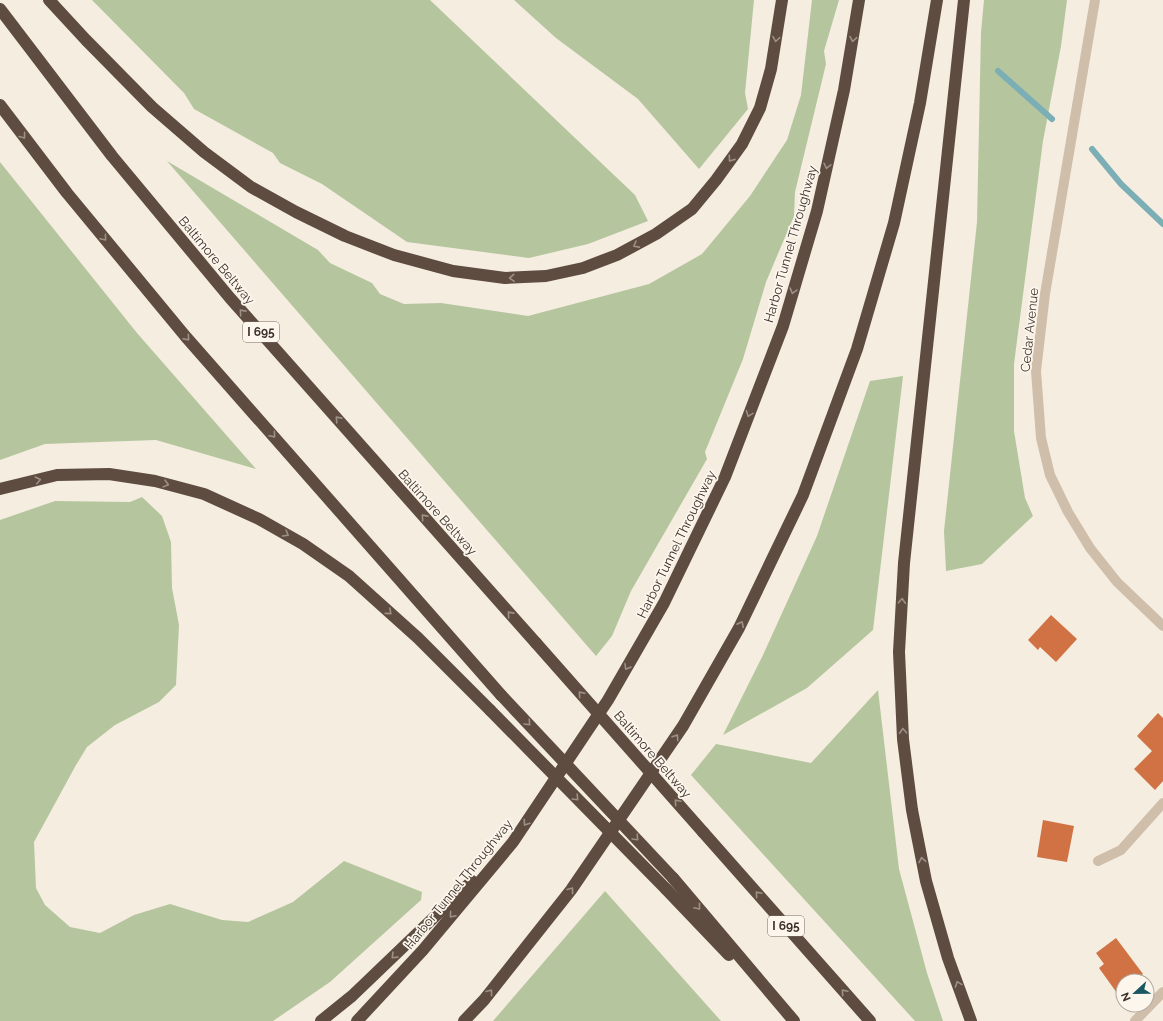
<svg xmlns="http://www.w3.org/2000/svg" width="1163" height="1021" viewBox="0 0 1163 1021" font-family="Raleway,sans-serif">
<rect width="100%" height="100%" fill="#f5ede0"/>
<g fill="#b5c69e">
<polygon points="92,0 430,0 635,195 648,221 588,244 529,258 407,242 322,184 280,163 273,153 194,109 184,93"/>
<polygon points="514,0 754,0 745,93 748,109 699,169 638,99 556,38"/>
<polygon points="812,0 839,0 824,51 826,64 795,192 794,216 766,282 743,359 705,452 707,459 631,591 612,636 596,656 167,161 318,250 330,263 372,283 380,294 404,304 441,303 528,316 649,284 702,254 750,196 787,140 801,95"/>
<polygon points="984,0 1067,0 1061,46 1043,141 1014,364 1014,431 1025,498 1033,516 982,564 946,571 944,531 977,222 981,32"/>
<polygon points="0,162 137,333 256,469 156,440 45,444 0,460"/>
<polygon points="903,376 873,630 807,688 723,735 763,655 817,536 870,381"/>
<polygon points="142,497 162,516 171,542 172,588 179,625 176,685 159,702 115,725 87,747 76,765 34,842 36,888 45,905 70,927 100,933 134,915 170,904 222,920 248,922 293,902 344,861 422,892 421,900 330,982 273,1021 0,1021 0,520 55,501 130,502"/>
<polygon points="878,690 899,869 927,973 943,1021 915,1021 691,775 716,744 811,763"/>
<polygon points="605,891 721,1021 493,1021"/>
</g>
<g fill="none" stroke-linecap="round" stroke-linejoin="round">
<g stroke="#7caeb5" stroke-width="6">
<polyline points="998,71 1052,119"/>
<polyline points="1092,149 1121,184 1163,224"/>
</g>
</g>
<g fill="#d07243">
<polygon points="1051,615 1077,639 1056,662 1040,647 1038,650 1028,640"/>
<polygon points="1158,713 1163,718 1163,781 1155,790 1134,769 1152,751 1137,736"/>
<polygon points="1043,820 1074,826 1067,862 1037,857"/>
<polygon points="1116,938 1143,974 1133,981 1123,981 1123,989 1117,993 1099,968 1104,964 1096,953"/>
</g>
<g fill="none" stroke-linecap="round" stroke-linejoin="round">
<g stroke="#cfbeaa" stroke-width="10">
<polyline points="1095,0 1045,294 1036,371 1041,438 1050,475 1068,512 1090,548 1117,582 1163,626"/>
<polyline points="1098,861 1121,850 1163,803"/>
<polyline points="1135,1021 1163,992"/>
</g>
<g stroke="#5e4c40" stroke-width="12">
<polyline points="49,0 86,40 152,107 204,152 251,187 296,212 345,236 394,255 453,271 505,278 546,276 583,268 617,255 656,234 692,209 716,180 742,144 760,108 771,69 782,0"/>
<polyline points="964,0 904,563 899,652 903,739 912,810 926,881 948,958 971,1021"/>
<polyline points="0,9 112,156 230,298 536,643"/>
<polyline points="0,105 67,193 186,337 501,695"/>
<polyline points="0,489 57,475 109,474 155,481 204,494 259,519 303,544 349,576 418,638 490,710"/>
<polyline points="703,832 870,1021"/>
<polyline points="673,878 794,1021"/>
<polyline points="666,889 729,955"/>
<polyline points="321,1021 352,996 472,881"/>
<polyline points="357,1021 423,950 513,842 608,700 664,603 725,477 783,326 817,211 844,90 859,0"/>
<polyline points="464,1021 484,1000 571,890 683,726 739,628 803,495 857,349 894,223 920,103 937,0"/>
</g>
<g stroke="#5e4c40" stroke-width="12">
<polyline points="536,643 703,832"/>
<polyline points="501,695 673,878"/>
<polyline points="490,710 666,889"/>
</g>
</g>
<defs><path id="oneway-chevron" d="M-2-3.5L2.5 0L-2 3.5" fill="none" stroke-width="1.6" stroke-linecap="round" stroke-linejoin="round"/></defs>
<g stroke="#9d9085">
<use href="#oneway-chevron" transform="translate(776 39) rotate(99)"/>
<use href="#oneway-chevron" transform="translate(853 39) rotate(99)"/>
<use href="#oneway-chevron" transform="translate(23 136) rotate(53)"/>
<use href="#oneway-chevron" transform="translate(731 159) rotate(125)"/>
<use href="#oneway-chevron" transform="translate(827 166) rotate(103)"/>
<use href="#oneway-chevron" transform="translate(104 238) rotate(50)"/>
<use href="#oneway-chevron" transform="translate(636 245) rotate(151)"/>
<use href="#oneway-chevron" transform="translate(512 278) rotate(176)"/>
<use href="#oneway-chevron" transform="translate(793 291) rotate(106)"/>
<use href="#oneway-chevron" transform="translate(242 312) rotate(-132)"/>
<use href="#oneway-chevron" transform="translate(187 338) rotate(49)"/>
<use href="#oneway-chevron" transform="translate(749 414) rotate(111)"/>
<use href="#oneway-chevron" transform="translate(338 419) rotate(-132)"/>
<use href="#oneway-chevron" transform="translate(273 435) rotate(49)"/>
<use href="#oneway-chevron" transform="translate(38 480) rotate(-13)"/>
<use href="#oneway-chevron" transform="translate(166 484) rotate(15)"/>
<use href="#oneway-chevron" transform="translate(424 517) rotate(-132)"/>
<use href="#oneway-chevron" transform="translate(286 534) rotate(30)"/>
<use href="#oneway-chevron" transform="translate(902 601) rotate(-87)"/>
<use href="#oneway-chevron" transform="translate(389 612) rotate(41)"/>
<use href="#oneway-chevron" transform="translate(510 614) rotate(-132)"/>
<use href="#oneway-chevron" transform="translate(741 624) rotate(-64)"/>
<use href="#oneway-chevron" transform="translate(627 667) rotate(120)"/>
<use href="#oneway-chevron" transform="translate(581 694) rotate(-131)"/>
<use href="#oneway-chevron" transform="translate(528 723) rotate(47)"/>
<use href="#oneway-chevron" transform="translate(903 731) rotate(-93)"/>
<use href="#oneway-chevron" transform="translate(676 737) rotate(-56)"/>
<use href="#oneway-chevron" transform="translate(576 798) rotate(46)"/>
<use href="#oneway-chevron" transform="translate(677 802) rotate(-131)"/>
<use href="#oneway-chevron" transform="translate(526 823) rotate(124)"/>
<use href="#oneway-chevron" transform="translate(636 838) rotate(47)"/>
<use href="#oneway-chevron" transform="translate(922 860) rotate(-101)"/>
<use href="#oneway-chevron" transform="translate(571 890) rotate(-53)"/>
<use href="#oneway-chevron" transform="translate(758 894) rotate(-131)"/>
<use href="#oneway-chevron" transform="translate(698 907) rotate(50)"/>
<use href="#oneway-chevron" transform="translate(452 915) rotate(130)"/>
<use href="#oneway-chevron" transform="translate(394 956) rotate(136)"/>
<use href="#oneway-chevron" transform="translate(958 984) rotate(-110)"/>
<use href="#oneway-chevron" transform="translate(490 992) rotate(-52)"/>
<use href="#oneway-chevron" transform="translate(844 992) rotate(-131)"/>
</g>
<g text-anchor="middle" stroke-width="3.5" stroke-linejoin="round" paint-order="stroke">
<g fill="#fcf6ed" stroke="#766c64" stroke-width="1">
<rect x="243" y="322" width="36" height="20" rx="3"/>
<rect x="768" y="916" width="36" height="20" rx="3"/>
</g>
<g font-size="12" font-weight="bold" fill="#3c312a">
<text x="261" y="336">I 695</text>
<text x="786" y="930">I 695</text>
</g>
<g font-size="13" fill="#3c312a" stroke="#fcf6ed">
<text transform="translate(790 244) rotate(-74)" y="5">Harbor Tunnel Throughway</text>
<text transform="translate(217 260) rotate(50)" y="5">Baltimore Beltway</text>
<text transform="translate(1029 330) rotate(-84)" y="5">Cedar Avenue</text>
<text transform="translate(438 512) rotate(48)" y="5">Baltimore Beltway</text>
<text transform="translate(676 544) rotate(-64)" y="5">Harbor Tunnel Throughway</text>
<text transform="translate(653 754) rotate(49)" y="5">Baltimore Beltway</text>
<text transform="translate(458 884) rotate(-51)" y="5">Harbor Tunnel Throughway</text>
</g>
</g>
<g transform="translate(1135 993) rotate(248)"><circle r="19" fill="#fcf6ed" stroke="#afa79f"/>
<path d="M0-3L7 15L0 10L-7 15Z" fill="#1b5762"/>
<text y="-6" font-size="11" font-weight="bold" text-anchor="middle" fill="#3c312a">N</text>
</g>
</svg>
